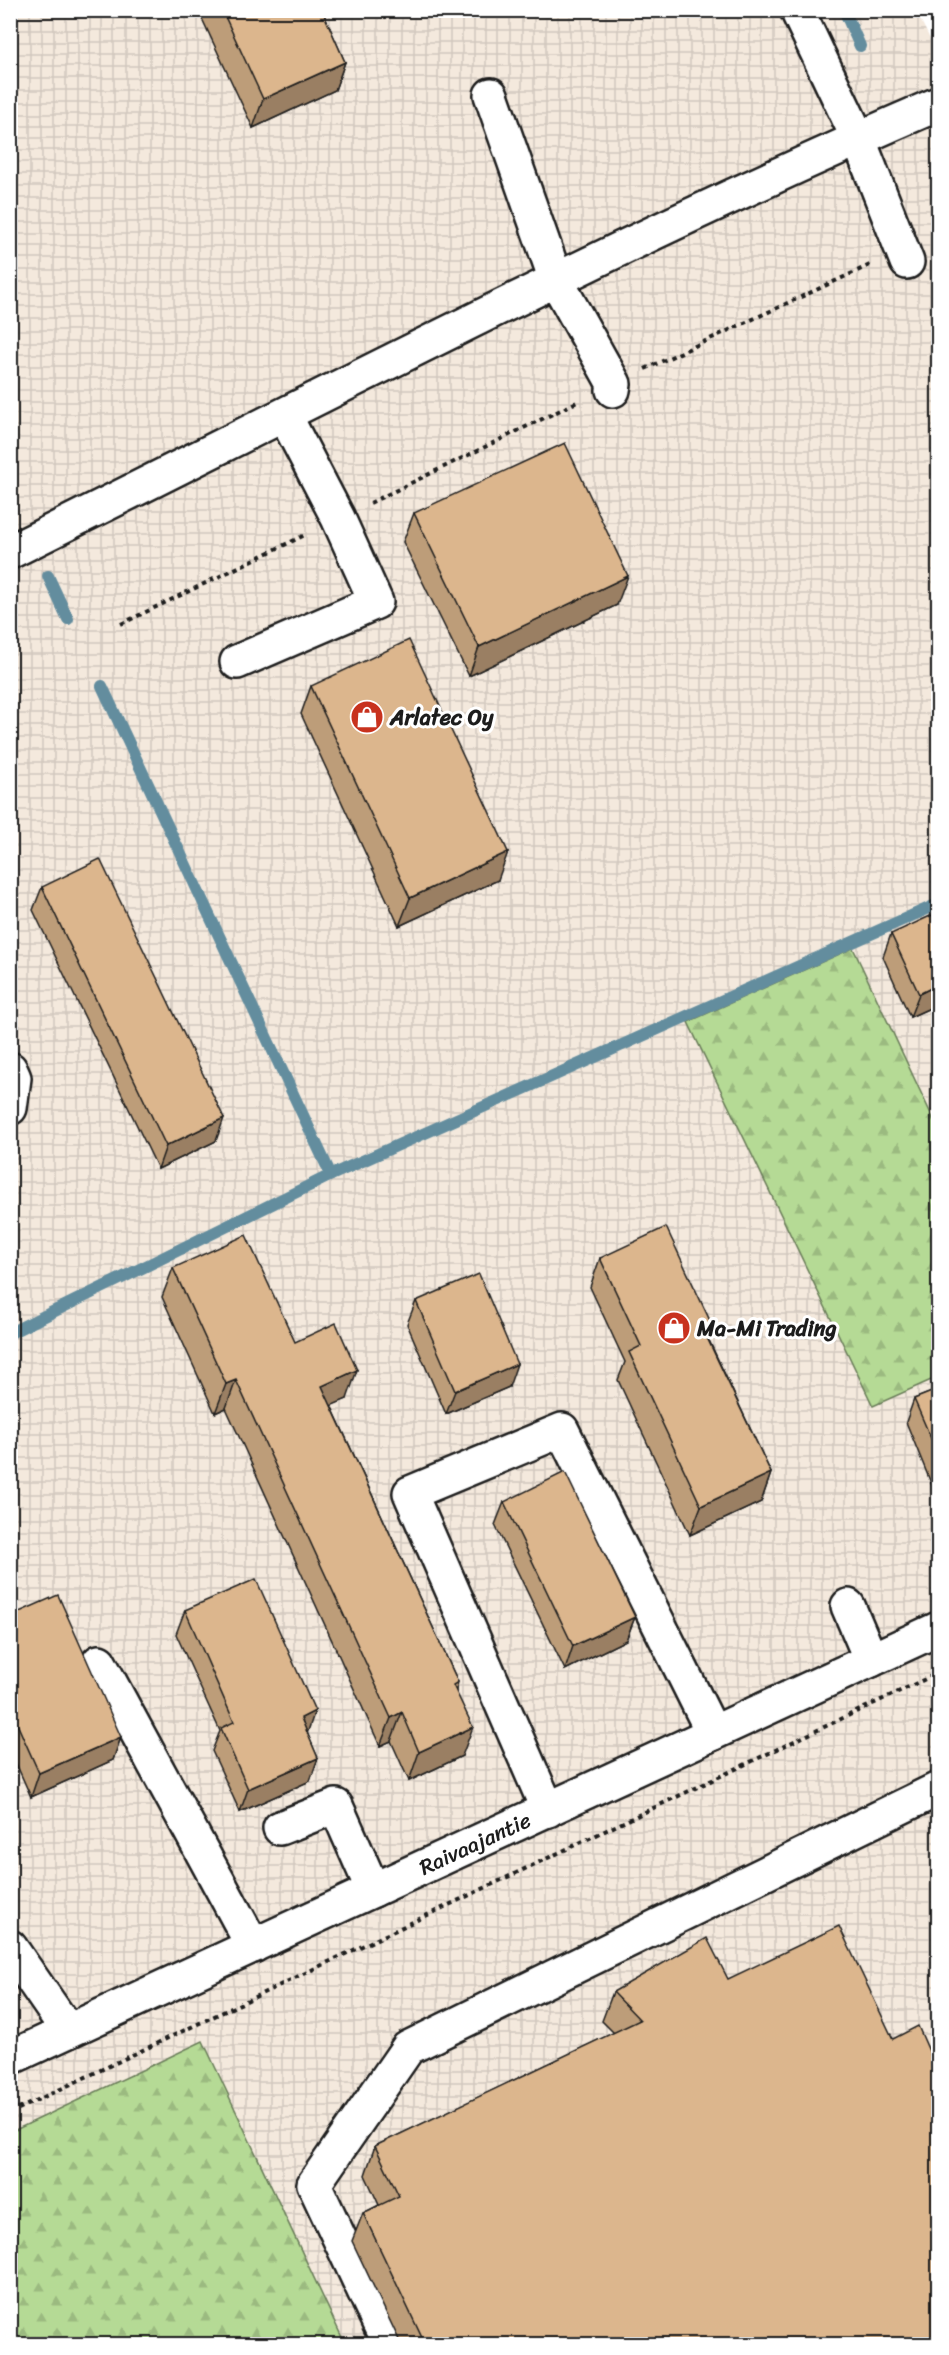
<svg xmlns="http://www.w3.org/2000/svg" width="949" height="2355" viewBox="0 0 949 2355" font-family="Sriracha,sans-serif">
<defs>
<pattern id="industrial-grid" width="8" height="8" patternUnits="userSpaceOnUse" patternTransform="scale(1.5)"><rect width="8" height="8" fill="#f4e9dd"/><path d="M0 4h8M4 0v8" fill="none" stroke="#d1c7bd"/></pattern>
<pattern id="forest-firs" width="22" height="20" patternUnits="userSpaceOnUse" patternTransform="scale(1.5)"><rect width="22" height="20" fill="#b5da95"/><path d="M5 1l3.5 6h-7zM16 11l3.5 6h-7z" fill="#9bba80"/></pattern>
</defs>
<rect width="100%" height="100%" fill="#fff"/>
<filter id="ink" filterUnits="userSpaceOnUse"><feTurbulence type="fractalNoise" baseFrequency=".0167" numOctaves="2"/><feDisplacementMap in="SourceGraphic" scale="12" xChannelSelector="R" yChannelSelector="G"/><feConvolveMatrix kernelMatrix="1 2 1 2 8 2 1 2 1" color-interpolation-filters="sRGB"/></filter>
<g filter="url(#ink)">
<polygon fill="url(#industrial-grid)" points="11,11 916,11 938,55 938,2344 345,2344 203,2042 11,2132"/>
<g fill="url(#forest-firs)" stroke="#687b58" stroke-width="1.5">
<polygon points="853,948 938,1129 938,1377 873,1406 688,1022"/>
<polygon points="203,2041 345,2344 11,2344 11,2132"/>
</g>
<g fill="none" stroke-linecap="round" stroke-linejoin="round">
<g stroke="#638d9e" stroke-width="12">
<polyline points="844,10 860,46"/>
<polyline points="48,576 68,619"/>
<polyline points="102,686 331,1175"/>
<polyline points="10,1333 331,1175 938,904"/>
</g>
<g stroke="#1c1c1c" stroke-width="38">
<g id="minor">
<polyline points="797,10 858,138 907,262"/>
<polyline points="491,95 556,280 614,384 613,390"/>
<path d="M10,552c308,-153 613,-313 928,-448"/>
<polyline points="237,662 376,602 338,518 285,416"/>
<polyline points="10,1069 14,1078 10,1108"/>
<polyline points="848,1606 871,1660"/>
<polyline points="99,1662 253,1946"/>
<polyline points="548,1810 410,1493 562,1430 713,1733"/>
<polyline points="280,1828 336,1806 373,1890"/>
<polyline points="10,1947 68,2031"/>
<path id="s1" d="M10,2058l928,-429"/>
<polyline points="389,2344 314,2184 408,2048 938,1789"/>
</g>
</g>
<g stroke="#1c1c1c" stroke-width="4" stroke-dasharray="4.5 4.5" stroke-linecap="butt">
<polyline points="645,369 870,265"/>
<polyline points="370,503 579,401"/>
<polyline points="121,624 307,534"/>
<polyline points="10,2113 938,1673"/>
</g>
<use href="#minor" stroke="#fff" stroke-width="33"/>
</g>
<g fill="#bd9d79" stroke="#1c1c1c" stroke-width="1.5">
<polygon points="198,10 322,10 345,62 335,90 253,128"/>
<polygon points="414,513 617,605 469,676 403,542"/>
<polygon points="311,686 498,880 399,926 301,714"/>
<polygon points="42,887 216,1141 158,1169 33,910"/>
<polygon points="891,934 939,1004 910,1017 883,957"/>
<polygon points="600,1258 712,1325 708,1338 771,1473 761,1502 690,1535 618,1380 625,1362 590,1287"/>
<polygon points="173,1268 295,1342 347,1399 331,1405 458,1682 456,1690 462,1756 409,1781 391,1741 380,1746 226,1408 215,1413 162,1297"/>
<polygon points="416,1301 509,1387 446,1414 407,1324"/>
<polygon points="939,1389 939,1485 933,1488 906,1422 914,1399"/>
<polygon points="504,1502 635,1617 626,1640 565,1670 495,1525"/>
<polygon points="185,1610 307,1733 318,1758 310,1781 240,1812 212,1751 220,1731 176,1634"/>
<polygon points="10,1616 121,1737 113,1760 31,1797 10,1750"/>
<polygon points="728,1979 939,2344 401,2344 352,2241 363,2213 379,2205 365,2175 375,2146 614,2033 602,2021 613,1992"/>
</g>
<g fill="#9a7f63" stroke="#1c1c1c" stroke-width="1.5">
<polygon points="345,62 335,90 253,128 263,99"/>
<polygon points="628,576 617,605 469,676 479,647"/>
<polygon points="508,852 498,880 399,926 410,898"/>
<polygon points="939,984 939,1004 910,1017 919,994"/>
<polygon points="224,1118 216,1141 158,1169 166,1146"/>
<polygon points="712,1325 702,1354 703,1329"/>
<polygon points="517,1364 509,1387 446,1414 455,1391"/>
<polygon points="357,1370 347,1399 312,1414 322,1386"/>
<polygon points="236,1380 226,1408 215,1413 226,1384"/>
<polygon points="771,1473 761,1502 690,1535 701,1506"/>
<polygon points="939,1473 939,1485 933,1488"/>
<polygon points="635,1617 626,1640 565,1670 573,1646"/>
<polygon points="315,1711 307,1734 301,1718"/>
<polygon points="402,1712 391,1741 380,1746 391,1718"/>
<polygon points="473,1727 462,1756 409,1781 419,1752"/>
<polygon points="121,1737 113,1760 31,1797 39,1773"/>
<polygon points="318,1758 310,1781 240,1812 248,1789"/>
</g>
<g fill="#dcb68d" stroke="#1c1c1c" stroke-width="1.5">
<polygon points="222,10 322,10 345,62 263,99"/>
<polygon points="565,443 628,576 479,647 414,513"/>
<polygon points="409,640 508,852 410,898 311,686"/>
<polygon points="100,859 224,1118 166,1146 42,887"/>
<polygon points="939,912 939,984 919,994 891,934"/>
<polygon points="666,1227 712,1325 703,1329 771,1473 701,1506 629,1352 641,1346 600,1258"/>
<polygon points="246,1235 295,1342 336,1323 357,1370 322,1386 458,1682 453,1685 473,1727 419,1752 402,1712 391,1718 236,1380 226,1384 173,1268"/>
<polygon points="479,1274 517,1364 455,1391 416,1301"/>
<polygon points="939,1389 939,1457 914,1399"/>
<polygon points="565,1472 635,1617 573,1646 504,1502"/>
<polygon points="256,1579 315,1711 301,1718 318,1758 248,1789 221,1728 234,1722 185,1610"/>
<polygon points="58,1595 121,1737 39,1773 10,1708 10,1616"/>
<polygon points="839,1926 893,2039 918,2026 932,2058 939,2054 939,2344 425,2344 363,2213 399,2196 375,2146 640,2020 613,1992 707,1938 728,1979"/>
</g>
</g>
<defs>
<g id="shop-disc" transform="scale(1.725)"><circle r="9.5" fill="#c8321e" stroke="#fff"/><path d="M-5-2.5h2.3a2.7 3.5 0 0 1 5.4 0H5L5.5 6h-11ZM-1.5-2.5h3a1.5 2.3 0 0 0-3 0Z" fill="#fff"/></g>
</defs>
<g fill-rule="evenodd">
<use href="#shop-disc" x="367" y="717"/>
<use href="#shop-disc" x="674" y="1328"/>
</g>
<g text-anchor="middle" stroke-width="6" stroke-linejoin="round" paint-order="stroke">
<g font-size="22" font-weight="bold" fill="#1c1c1c" stroke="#fff" text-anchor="start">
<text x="390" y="725">Arlatec Oy</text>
<text x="697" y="1336">Ma-Mi Trading</text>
</g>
<g font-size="22" fill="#1c1c1c" stroke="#fff">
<text dy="8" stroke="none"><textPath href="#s1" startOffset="512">Raivaajantie</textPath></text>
</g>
</g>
<rect width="949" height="2355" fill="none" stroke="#fff" stroke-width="36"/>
<rect x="18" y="18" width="913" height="2319" fill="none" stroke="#1c1c1c" stroke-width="2" filter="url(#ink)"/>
</svg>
